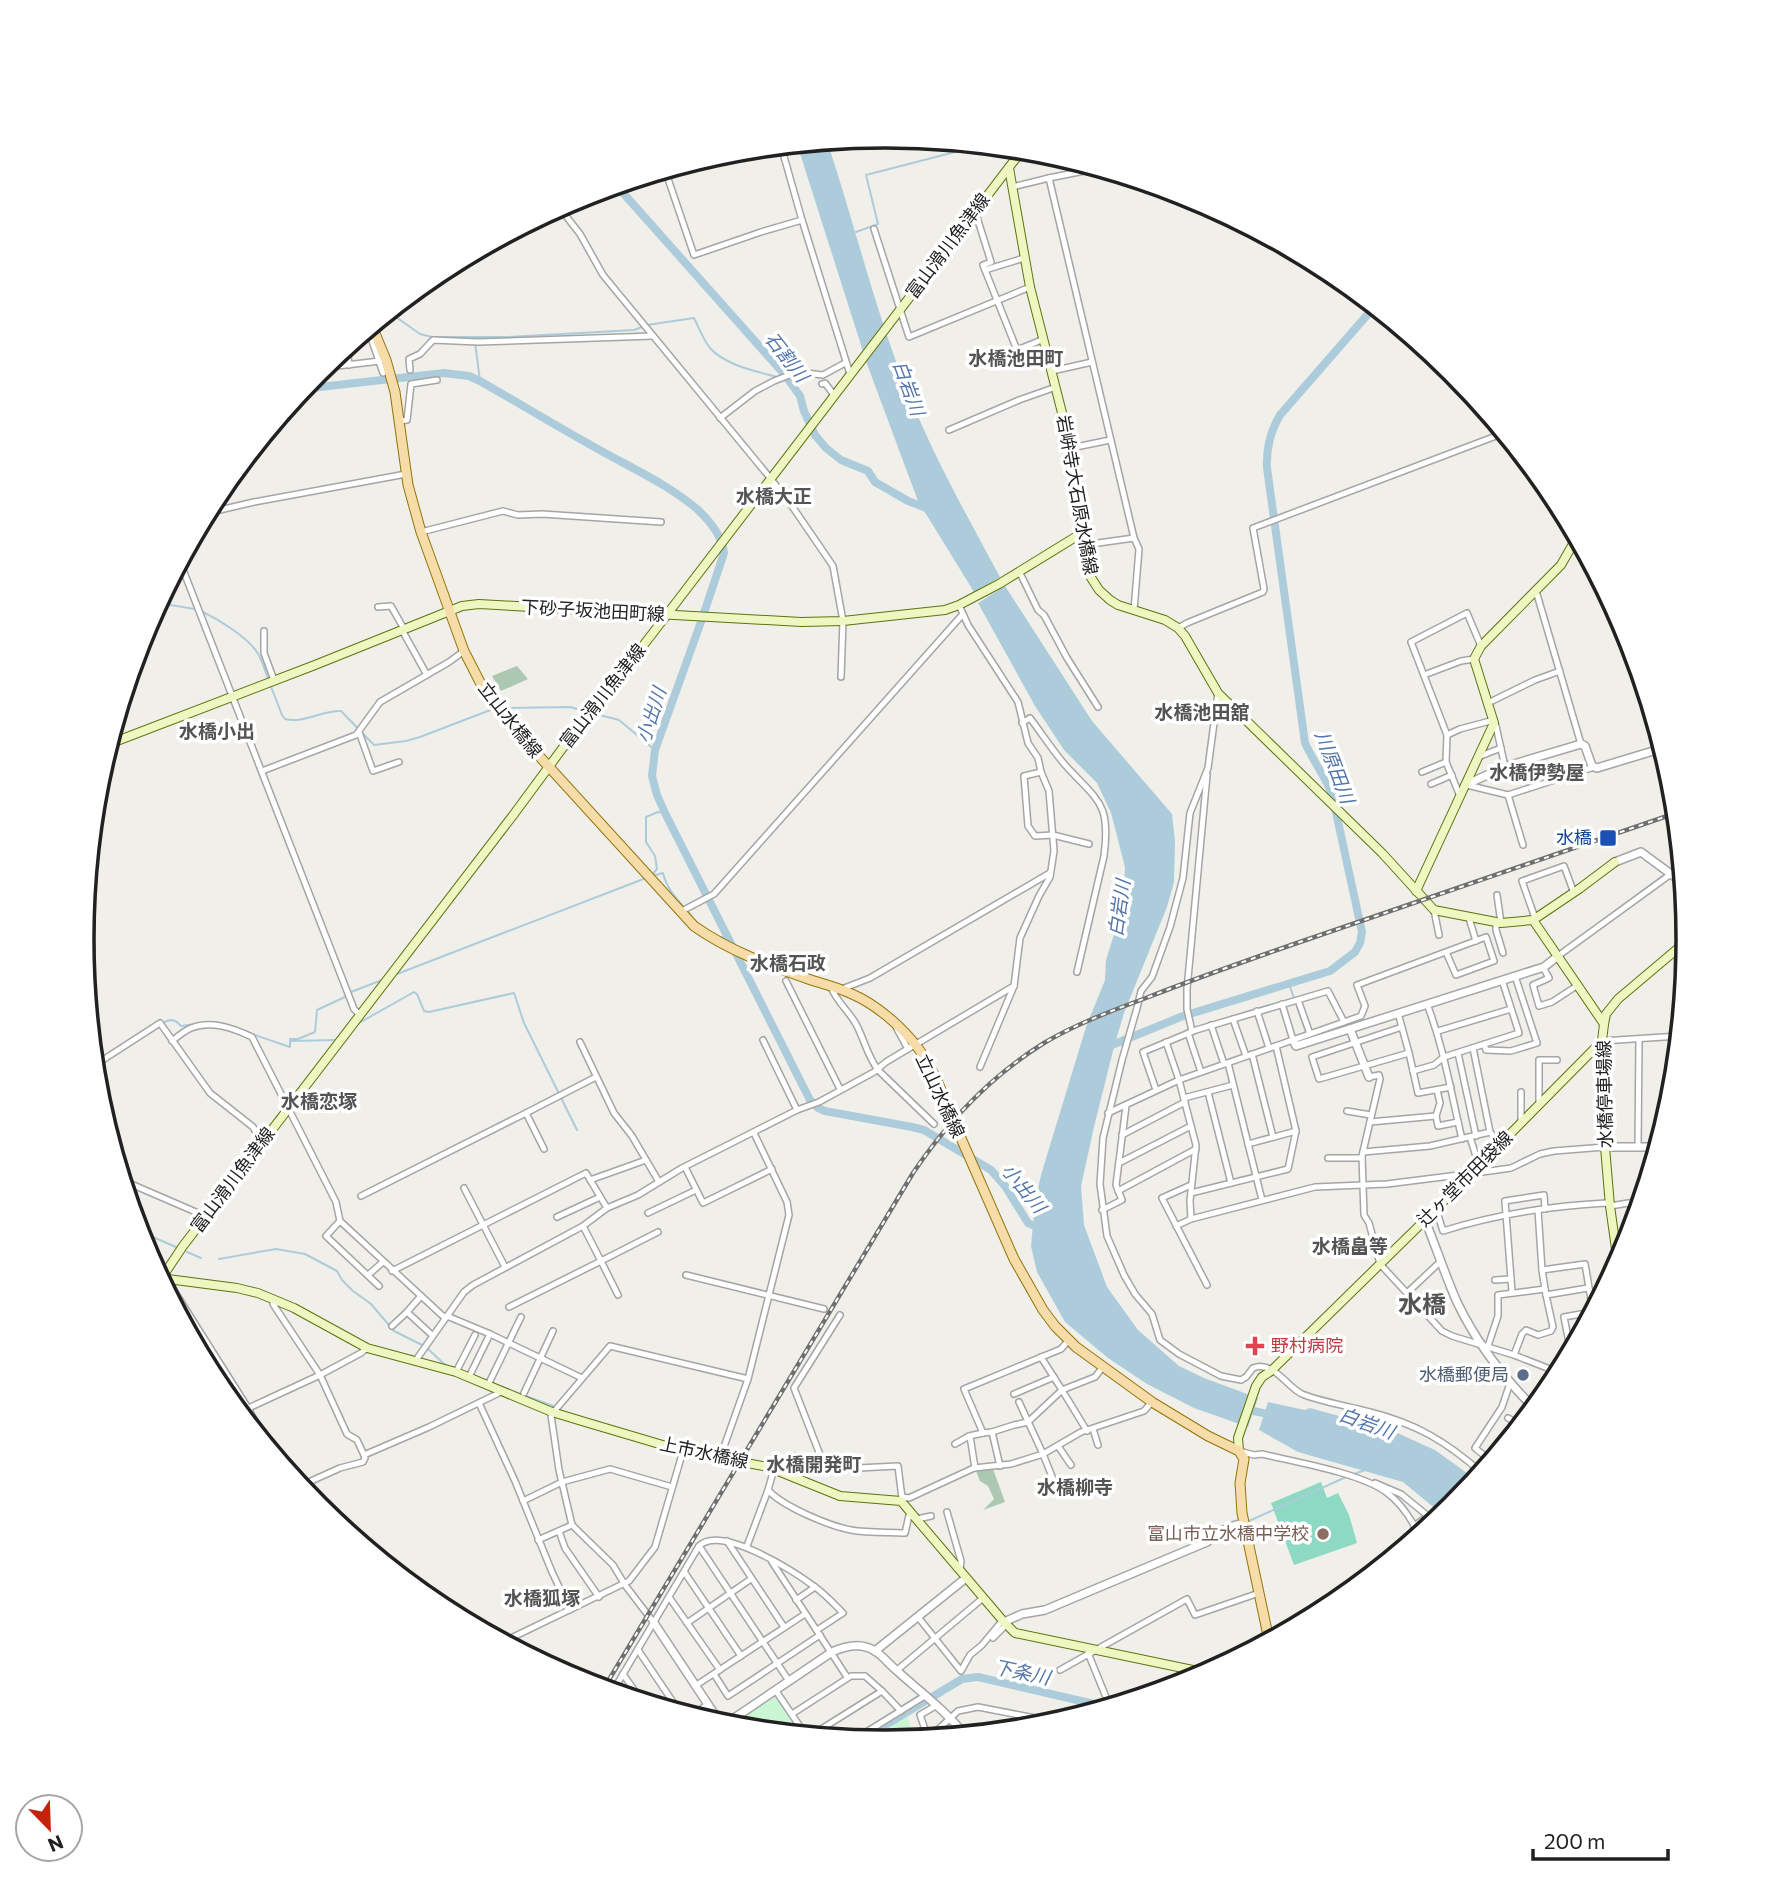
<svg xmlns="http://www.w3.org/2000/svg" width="1771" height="1877" viewBox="0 0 1771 1877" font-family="Commissioner,'Noto Sans JP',sans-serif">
<rect width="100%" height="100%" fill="#f1efe9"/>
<g fill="#acc8b3">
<polygon points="517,666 528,679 501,691 492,676"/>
<polygon points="993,1469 1005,1502 983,1510 994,1499 988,1486 980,1481 976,1471"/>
</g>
<g fill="#cbf6d3">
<polygon points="776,1695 802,1733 728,1726"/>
<polygon points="907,1714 913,1739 885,1742 862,1739"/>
</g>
<polygon fill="#8dd9c4" points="1321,1482 1327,1498 1338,1493 1349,1515 1357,1543 1294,1565 1271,1503"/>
<g fill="#adccdb">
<path d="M827,141c27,81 47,165 78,244 26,67 61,129 95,192l-26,15 -56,-91 -51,-137 -70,-220z"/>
<polygon points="1005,586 1092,721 1172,814 1175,842 1174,882 1167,907 1124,1013 1114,1047 1094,1127 1081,1186 1084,1225 1107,1287 1138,1330 1179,1366 1204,1378 1258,1398 1248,1427 1194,1408 1147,1384 1108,1358 1065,1322 1037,1272 1031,1246 1035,1204 1041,1175 1086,1027 1105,980 1106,960 1123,906 1125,867 1111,813 1097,783 1064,750 1035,706 978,603"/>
<polygon points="1268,1402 1305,1410 1310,1408 1393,1431 1435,1450 1471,1476 1474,1482 1453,1507 1443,1515 1403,1482 1298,1452 1259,1430"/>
</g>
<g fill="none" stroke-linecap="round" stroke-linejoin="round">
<g stroke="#adccdb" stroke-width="2">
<polyline points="856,232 878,224 866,175 982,145"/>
<polyline points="389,312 420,334 432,337 506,337 634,330 642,327"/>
<path d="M647,325l47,-7c5,10 9,21 16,30 15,17 45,23 67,29"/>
<polyline points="475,342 480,381"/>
<polyline points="785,380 792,383"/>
<polyline points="158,603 195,609"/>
<path d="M201,611c17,8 45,25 56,41 5,8 8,18 11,27"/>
<path d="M270,684l12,31 3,4c19,5 37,-9 56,-8l33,34 32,-4 14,-4 73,-28"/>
<polyline points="502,708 570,707 587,712"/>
<polyline points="592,713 619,720 655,750"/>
<polyline points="1669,870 1681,858"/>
<polyline points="651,876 657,869 655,856 646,842 646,817 658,812 665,813"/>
<path d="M652,876l11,-3c4,18 18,30 29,44"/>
<polyline points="1602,921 1665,874"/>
<polyline points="719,937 727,937"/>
<polyline points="397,974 646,878"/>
<polyline points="1289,984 1306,1032"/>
<polyline points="1456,991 1544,963"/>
<polyline points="351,992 382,980"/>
<polyline points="213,1022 224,1024"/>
<path d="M163,1023c7,-5 13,-3 18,3l16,-2"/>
<polyline points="359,1023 414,992 417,994 424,1011 429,1012 514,993 524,1023 577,1130"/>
<polyline points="249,1033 290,1047 290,1039 298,1039 315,1032 317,1010 347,996"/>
<polyline points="290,1041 337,1040"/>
<polyline points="139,1231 176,1247"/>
<polyline points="187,1252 201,1258"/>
<polyline points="219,1259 276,1249 305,1254 337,1271 342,1280 353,1291 371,1304 394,1331 426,1347 443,1363 448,1366"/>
<polyline points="499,1386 553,1406"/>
<polyline points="1354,1474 1365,1470"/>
<polyline points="1249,1521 1346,1477"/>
</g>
<g stroke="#adccdb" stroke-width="8">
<polyline points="616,185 785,375 800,396 804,411 815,435 826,448 841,460 868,471 875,482 908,501 929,509"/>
<path d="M302,389l142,-16 25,3 11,5c42,24 83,49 125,72 31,17 65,33 92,56 12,11 25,27 27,44l-22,66 -47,131 -3,26 5,19 8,18 145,287 8,8 7,3 87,16 12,3 67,40 14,16 23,37 15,7"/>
<path d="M1107,1047l76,-31 147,-45 25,-19 5,-9 2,-11 -30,-138c-7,-18 -19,-33 -27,-51l-38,-275c-1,-20 3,-36 13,-53l95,-109"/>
<polyline points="1244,1409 1273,1415"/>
<polyline points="862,1739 962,1679 978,1677 1107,1707"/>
</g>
<g stroke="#a5a5a5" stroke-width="8">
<g id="minor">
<polyline points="665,170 694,255 761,232 802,220 781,146"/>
<polyline points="1049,178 1134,538 1139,549 1134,610"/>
<polyline points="1012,187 1049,178 1099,168"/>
<polyline points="559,207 580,234 603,275 771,479 794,509 833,566 843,621 841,677"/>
<polyline points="975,211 991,262 983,265 1017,350 1044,339"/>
<polyline points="802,220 850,374"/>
<polyline points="874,229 909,337 1030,287"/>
<polyline points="985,270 1024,258"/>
<polyline points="360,336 369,332 383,373"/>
<polyline points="347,346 349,365"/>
<polyline points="320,368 380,361"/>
<polyline points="410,370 409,359 420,354 433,340 478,342 653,336"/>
<polyline points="1052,371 1092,362"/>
<polyline points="822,384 825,383 834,395"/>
<polyline points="720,418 755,391 774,381 797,372 823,375 845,363"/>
<polyline points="400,421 407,420 411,384 437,380"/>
<polyline points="949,430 1019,400 1056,387"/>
<polyline points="1071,448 1110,440"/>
<polyline points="207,513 254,502 406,474"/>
<polyline points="421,532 503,511 518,515 542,514 661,522"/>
<polyline points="1084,545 1134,538"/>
<polyline points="180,562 354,1009 360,1015"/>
<polyline points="1019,571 1038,610 1044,615 1067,658 1098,707"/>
<polyline points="1536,591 1581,744"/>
<polyline points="378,607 391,606 404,629"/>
<polyline points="1178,628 1187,623 1263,592 1264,589 1253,528 1504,433"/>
<polyline points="402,630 427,675"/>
<polyline points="264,631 264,653 274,680"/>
<polyline points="1424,675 1461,661 1474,659"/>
<path d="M1218,693l-10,75 -18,45 -7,65 -13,49 -18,50 -11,14 -4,17 -15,52 -19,78 -3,46 7,52 17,39 11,19 17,20 8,26 19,14 42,22 20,4 5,-3 7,-9c20,-8 34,19 49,26 19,8 47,12 68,18 47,12 75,29 111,60"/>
<polyline points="1488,703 1535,680 1560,671"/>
<path d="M1022,723l8,-5c12,16 23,33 36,48 32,35 45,37 38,90l-27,116"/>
<polyline points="1494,723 1496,726 1505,767"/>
<polyline points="359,732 373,771 399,762"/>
<polyline points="1447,735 1460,729 1494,720"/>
<polyline points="1478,757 1501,748"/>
<polyline points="262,771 356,735 380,702 449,662 464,651"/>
<polyline points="1041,772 1024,776 1028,826 1035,836 1053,835 1089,844"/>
<polyline points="1422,772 1446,762"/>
<polyline points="1431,784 1452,775"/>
<polyline points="1467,785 1508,795"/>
<polyline points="1460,796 1446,762 1447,735 1411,642 1467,613 1481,646"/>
<polyline points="1523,845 1508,795 1594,767"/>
<polyline points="1497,895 1501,923"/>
<polyline points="1434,910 1439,935"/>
<polyline points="680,912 714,894 963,614"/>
<polyline points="1469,918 1476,941"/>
<polyline points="1533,920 1534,915 1522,881 1564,866 1574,893"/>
<polyline points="1496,922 1496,930 1503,953"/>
<polyline points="1677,948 1680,1029"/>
<polyline points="1558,956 1671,874"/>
<polyline points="1543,967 1549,978 1533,985 1539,1006 1552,1002 1578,985"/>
<polyline points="786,981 840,1089"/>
<path d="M831,987c5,14 17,23 25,37 8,15 11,31 22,46l56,54"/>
<polyline points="842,989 870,978 1050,873"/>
<polyline points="1298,1000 1310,1034"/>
<polyline points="1282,1004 1293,1040"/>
<path d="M1427,1004c17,44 24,89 35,135"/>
<polyline points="1257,1011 1269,1048"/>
<polyline points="1398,1013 1409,1053 1319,1079 1312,1057 1402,1027"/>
<polyline points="1233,1019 1246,1056"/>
<polyline points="1344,1022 1361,1016 1365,1006 1357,985 1486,937 1494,961 1456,975 1446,952"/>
<polyline points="1211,1025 1224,1064"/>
<polyline points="896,1027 908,1049"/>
<polyline points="1192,1031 1187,1009 1187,989 1207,775"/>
<polyline points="1438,1031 1511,1009"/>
<polyline points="1188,1033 1201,1072"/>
<polyline points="763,1040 797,1110"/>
<path d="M172,1041c5,-4 12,-10 19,-13 20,-8 42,0 61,9l84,165 4,19 105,97"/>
<polyline points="1602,1041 1679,1036"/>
<polyline points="580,1042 614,1113 632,1136 659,1182"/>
<polyline points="1166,1042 1179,1080 1196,1145 1190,1201 1191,1219"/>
<polyline points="918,1043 1014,986 1020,938 1039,896 1050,877 1054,851 1049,791 1041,772 1038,758 1028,743 1018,702 968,625 959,605"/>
<polyline points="1484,1044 1486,1050 1511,1051 1537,1043 1515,976"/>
<polyline points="1473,1048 1490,1132 1500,1144"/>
<polyline points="1409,1053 1418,1093 1451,1087"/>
<polyline points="1458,1053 1476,1136"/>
<polyline points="1252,1054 1273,1137"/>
<polyline points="1228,1063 1262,1200"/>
<polyline points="95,1065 160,1023 210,1093 253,1127 262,1143"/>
<polyline points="980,1067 1014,986"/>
<polyline points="1413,1071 1434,1065 1444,1057 1519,1033 1502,980"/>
<polyline points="1369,1077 1379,1075 1380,1079 1362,1156 1364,1215 1369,1223 1380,1264 1442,1331 1452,1336 1514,1355 1560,1373"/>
<polyline points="1208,1092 1231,1183"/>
<polyline points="1521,1092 1521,1123"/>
<polyline points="1184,1098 1233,1085"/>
<polyline points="1539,1104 1539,1060 1557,1060"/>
<polyline points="1347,1111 1371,1115"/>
<polyline points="526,1113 596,1077"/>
<polyline points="1108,1113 1179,1080 1344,1022 1328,991 1196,1030 1143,1052 1156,1090"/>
<polyline points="1436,1116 1440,1103 1437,1090"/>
<polyline points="1370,1122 1436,1116 1438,1126 1458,1122"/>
<polyline points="1122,1135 1185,1102"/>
<polyline points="1470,1137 1479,1166"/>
<polyline points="1248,1144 1296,1131"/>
<polyline points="1638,1147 1639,1039"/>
<polyline points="1363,1152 1430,1146 1490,1132"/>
<polyline points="1328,1158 1362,1158"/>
<polyline points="1119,1163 1191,1126"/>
<polyline points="685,1167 703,1203 772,1169"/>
<polyline points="590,1180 646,1160"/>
<polyline points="124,1181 205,1216"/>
<polyline points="1191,1185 1162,1198 1207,1285"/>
<polyline points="464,1188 505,1267"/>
<polyline points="1118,1191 1196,1149"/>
<polyline points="1191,1193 1288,1169 1296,1131 1276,1046"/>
<polyline points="361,1196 526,1113 544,1149"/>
<path d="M1436,1209l7,22c53,-17 108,-25 163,-28l4,3 31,-5"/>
<polyline points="1102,1210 1122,1200 1116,1185 1126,1106"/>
<polyline points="1538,1210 1542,1270 1546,1295 1588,1288"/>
<polyline points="648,1213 696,1190"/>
<polyline points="557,1217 600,1197"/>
<polyline points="340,1221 326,1236 379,1286"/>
<polyline points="583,1226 601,1261 658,1232"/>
<polyline points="1176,1226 1191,1219 1315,1187 1387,1184 1490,1171 1511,1168 1540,1154 1554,1151 1605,1147"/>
<polyline points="1542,1270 1585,1264 1593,1311"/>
<polyline points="392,1271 586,1173 607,1208"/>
<polyline points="368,1275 383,1262"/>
<polyline points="686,1275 824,1309"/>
<polyline points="166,1278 248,1408 268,1446"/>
<polyline points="1495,1280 1511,1279"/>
<polyline points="1512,1292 1505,1201 1544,1195 1545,1209"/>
<polyline points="1407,1293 1441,1261"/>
<polyline points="421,1296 407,1312 432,1335"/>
<polyline points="273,1299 273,1304 320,1375 347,1434 357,1440 364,1455"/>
<polyline points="509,1307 601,1261 618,1295"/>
<polyline points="447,1316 490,1334 582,1378"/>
<polyline points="392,1326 407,1312"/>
<polyline points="1488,1346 1498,1316 1498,1295 1545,1289"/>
<polyline points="1571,1353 1564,1317 1592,1312"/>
<polyline points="1514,1355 1522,1334 1526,1330 1538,1335 1551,1331 1553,1327 1546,1295"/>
<polyline points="1041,1357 1062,1390 1095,1377 1103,1367"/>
<polyline points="416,1360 464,1292 473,1285 583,1226 607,1208 638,1195 682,1168 797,1110 819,1102 874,1072 886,1062 911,1047"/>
<polyline points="456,1372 475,1335"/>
<polyline points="469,1377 490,1334"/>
<polyline points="488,1385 521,1317"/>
<polyline points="524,1393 553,1331"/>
<polyline points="1014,1394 1054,1377"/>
<polyline points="1019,1402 1043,1454 1055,1484"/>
<polyline points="479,1403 515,1481 552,1572 570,1610"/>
<polyline points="240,1412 320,1375 361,1353 367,1348"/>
<polyline points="1508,1418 1521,1425"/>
<polyline points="1093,1429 1098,1445"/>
<polyline points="992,1432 983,1433 964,1389 1061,1349 1069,1340"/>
<polyline points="970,1436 975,1468"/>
<polyline points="955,1444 969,1436 983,1433"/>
<polyline points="1058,1446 1071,1465"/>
<path d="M1239,1451l15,4 8,-1c34,8 98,19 124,38 14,10 26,28 33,43"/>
<polyline points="720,1458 748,1379 789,1215 787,1202 754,1133"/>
<polyline points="1491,1461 1475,1448 1502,1407 1510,1383"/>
<polyline points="824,1465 794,1388 840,1315"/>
<polyline points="1000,1466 992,1432 1014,1425 1028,1422 1062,1390 1087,1431"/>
<path d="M774,1469l-6,21c14,16 61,36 83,40 17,3 36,2 54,3l5,-22"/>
<polyline points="788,1474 793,1465 795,1456 838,1469 898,1466 902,1498"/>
<polyline points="1375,1483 1401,1494 1428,1516"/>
<polyline points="300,1486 340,1468 363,1462 365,1458 364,1455 429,1427 503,1391"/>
<polyline points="902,1497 909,1498 974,1468 1011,1464 1043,1454 1081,1432 1144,1411 1152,1402"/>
<polyline points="523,1501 562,1482 610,1469 672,1487"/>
<polyline points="947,1512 961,1561 960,1570"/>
<polyline points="917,1519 931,1516"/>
<polyline points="1414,1526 1428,1516 1435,1522"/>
<polyline points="559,1531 565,1548 599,1597"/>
<polyline points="538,1540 572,1525"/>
<polyline points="727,1541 784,1627"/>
<polyline points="699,1546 789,1681"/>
<polyline points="747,1546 768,1490"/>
<polyline points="772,1562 847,1677"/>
<polyline points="685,1573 741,1656"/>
<polyline points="669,1597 720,1670"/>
<polyline points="796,1600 815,1587"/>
<polyline points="918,1617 961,1671 970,1655 982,1645 1002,1621"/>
<polyline points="654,1623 625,1585 613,1565 572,1525 559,1470 551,1415 610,1346 748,1379"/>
<polyline points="687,1623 751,1579"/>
<polyline points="993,1638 1006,1625"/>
<polyline points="505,1641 629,1581 655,1547 683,1451"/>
<polyline points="638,1650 679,1711"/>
<polyline points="1088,1653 1108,1702"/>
<polyline points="1060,1670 1187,1599 1195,1615 1259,1593"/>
<polyline points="896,1671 983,1598"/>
<polyline points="623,1674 641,1700"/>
<polyline points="714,1674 728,1696 820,1635"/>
<polyline points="695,1686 805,1614"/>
<path d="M613,1691l86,-145c22,-22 96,26 116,41 10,7 19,17 28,26l-26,17"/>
<polyline points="776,1691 805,1734"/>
<polyline points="792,1714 851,1676 865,1676 882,1691"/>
<polyline points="693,1715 708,1704"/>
<polyline points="815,1733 882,1691 901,1711"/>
<polyline points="930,1737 958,1711 978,1707 1056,1722"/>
<polyline points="928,1738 920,1715 937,1705"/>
<polyline points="855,1739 926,1695"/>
</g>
</g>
<g stroke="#a5a5a5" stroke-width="10">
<g id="tertiary">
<polyline points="1465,785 1507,766 1581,744 1585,746 1592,766 1597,768 1663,748"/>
<polyline points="1615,862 1641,852 1683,883"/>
<polyline points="1350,1029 1369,1077"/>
<polyline points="1293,1040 1296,1046 1544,967 1558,956"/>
<polyline points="1605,1147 1657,1147"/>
<path d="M1425,1220c11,27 20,55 32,82 19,40 46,75 77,106"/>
<path d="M1004,1622l18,-8 23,-4 162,-68c12,-10 22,-16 37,-19"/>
<polyline points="654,1623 721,1724"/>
<polyline points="875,1651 966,1578"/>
<path d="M724,1725l108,-73c13,-6 29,-10 43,-1 7,4 14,13 20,18 24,22 49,40 69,65"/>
</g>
</g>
<g stroke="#5e730e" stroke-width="10">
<g id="secondary">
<polyline points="1009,168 1030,287 1073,456 1084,554 1090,576 1099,590 1110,600 1118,605 1165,620 1178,628 1185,636 1218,693 1382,853 1434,910 1501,923 1533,920 1579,889 1615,862"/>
<polyline points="109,744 315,665 462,606 479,604 801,622 843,621 945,610 959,605 999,584 1082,533"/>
<polyline points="1416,891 1494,723 1474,659 1481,646 1561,565 1577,537"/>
<polyline points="1533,920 1604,1024"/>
<polyline points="1618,1263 1610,1206 1605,1147 1602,1041 1604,1024 1606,1014 1618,999 1689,939"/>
<polyline points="160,1278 237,1288 258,1293 294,1308 367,1348 456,1372 552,1412 585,1422 683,1451 768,1467 840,1496 901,1501 1004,1622 1015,1633 1207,1673"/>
<polyline points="161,1279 183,1246 514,814 587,715 623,672 1023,149"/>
<polyline points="1239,1451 1238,1438 1256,1386 1262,1377 1271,1371 1425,1220 1602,1041"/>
</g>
</g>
<g stroke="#93740b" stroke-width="11">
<g id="primary">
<path d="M372,326l14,34 9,32 13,93 13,47 43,119 19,37 16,24 195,214c35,25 77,40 117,54 13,4 28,8 41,14 25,11 49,32 66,54 15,20 24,44 33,67"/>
<polyline points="957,1129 1014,1259 1043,1310 1055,1326 1076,1347 1152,1402 1208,1436 1239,1451 1244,1459 1240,1483 1242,1513 1269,1640"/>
</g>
</g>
<use href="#minor" stroke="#fff" stroke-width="5"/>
<use href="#tertiary" stroke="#fff" stroke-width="7"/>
<use href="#secondary" stroke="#eef6c2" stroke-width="8"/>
<use href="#primary" stroke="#f6dca9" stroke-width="9"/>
<g stroke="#6f6f6f" stroke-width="4.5">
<path id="rail" d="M604,1688l309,-515c35,-52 78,-97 131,-130 32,-19 67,-32 102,-45 51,-20 102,-38 154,-56 126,-43 251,-86 376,-129"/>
</g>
<use href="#rail" stroke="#fff" stroke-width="2" stroke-dasharray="5" stroke-linecap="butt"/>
<g stroke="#93740b" stroke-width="11" stroke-linecap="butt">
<polyline id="primary-bridge" points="951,1115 957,1129"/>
</g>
<use href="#primary-bridge" stroke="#f6dca9" stroke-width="9"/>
</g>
<rect fill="#1a4fb4" stroke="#fff" stroke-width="2.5" x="1599" y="829" width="18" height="18" rx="3.5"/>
<path fill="#e0444e" stroke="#fff" stroke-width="2.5" d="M1251.5 1335.5h7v7h7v7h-7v7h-7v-7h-7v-7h7z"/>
<circle fill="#5c6f8a" stroke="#fff" stroke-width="2.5" cx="1523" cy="1375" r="7"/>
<circle fill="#8d6e63" stroke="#fff" stroke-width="2.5" cx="1323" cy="1534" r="7"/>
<g text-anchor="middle" stroke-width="7" stroke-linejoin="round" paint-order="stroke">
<g font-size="18" fill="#212121" stroke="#fff">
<text transform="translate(948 246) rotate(-53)" y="6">富山滑川魚津線</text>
<text transform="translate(1077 495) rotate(80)" y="6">岩峅寺大石原水橋線</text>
<text transform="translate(593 611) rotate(3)" y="6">下砂子坂池田町線</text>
<text transform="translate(603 696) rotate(-52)" y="6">富山滑川魚津線</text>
<text transform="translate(510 720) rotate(52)" y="6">立山水橋線</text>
<text transform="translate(1605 1094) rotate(-91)" y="6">水橋停車場線</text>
<text transform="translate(940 1096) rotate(65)" y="6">立山水橋線</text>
<text transform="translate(1465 1179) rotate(-45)" y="6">辻ヶ堂市田袋線</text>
<text transform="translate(233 1180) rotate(-53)" y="6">富山滑川魚津線</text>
<text transform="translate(704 1453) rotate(12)" y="6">上市水橋線</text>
</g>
<g font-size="18" fill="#164399" stroke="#fff" text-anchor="end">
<text x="1592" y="844">水橋</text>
</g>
<g font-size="18" fill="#be3a42" stroke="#fff" text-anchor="start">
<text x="1271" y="1352">野村病院</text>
</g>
<g font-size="18" fill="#4e5e75" stroke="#fff" text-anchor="end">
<text x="1509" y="1381">水橋郵便局</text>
</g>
<g font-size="18" fill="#785e54" stroke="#fff" text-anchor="end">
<text x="1309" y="1540">富山市立水橋中学校</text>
</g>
<g font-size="19" font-style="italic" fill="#5476ab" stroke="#fff">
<text transform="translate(787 357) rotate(52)" y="7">石割川</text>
<text transform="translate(909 388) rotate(70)" y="7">白岩川</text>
<text transform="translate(651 715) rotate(-72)" y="7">小出川</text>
<text transform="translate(1335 767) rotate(69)" y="7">川原田川</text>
<text transform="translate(1119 908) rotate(-82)" y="7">白岩川</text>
<text transform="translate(1024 1188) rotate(51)" y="7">小出川</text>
<text transform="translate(1367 1423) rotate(20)" y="7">白岩川</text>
<text transform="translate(1022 1672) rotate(12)" y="7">下条川</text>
</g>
<g font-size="19" font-weight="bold" fill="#545454" stroke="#fff">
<text x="1016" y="365">水橋池田町</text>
<text x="774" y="503">水橋大正</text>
<text x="1202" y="719">水橋池田舘</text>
<text x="217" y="738">水橋小出</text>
<text x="1537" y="779">水橋伊勢屋</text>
<text x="788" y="970">水橋石政</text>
<text x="319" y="1108">水橋恋塚</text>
<text x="1350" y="1253">水橋畠等</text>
<text x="814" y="1471">水橋開発町</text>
<text x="1075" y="1494">水橋柳寺</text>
<text x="542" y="1605">水橋狐塚</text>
</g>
<g font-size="24" font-weight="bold" fill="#545454" stroke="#fff">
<text x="1422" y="1313">水橋</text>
</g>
</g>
<path d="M0 0H1771V1877H0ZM94 939a791 791 0 1 1 1582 0a791 791 0 1 1-1582 0Z" fill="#fff" fill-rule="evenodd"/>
<path fill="none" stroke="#212121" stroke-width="3.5" d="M94 939a791 791 0 1 1 1582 0a791 791 0 1 1-1582 0Z"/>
<g transform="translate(49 1828) rotate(157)"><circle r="33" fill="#ffffff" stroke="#a6a6a6" stroke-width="2"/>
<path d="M0-5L12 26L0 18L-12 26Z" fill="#c4220f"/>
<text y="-10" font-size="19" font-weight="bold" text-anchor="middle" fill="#212121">N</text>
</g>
<path d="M1533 1849v10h135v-10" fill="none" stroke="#212121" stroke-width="3.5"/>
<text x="1544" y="1849" font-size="21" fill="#212121" stroke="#ffffff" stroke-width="5" paint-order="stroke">200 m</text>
</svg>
